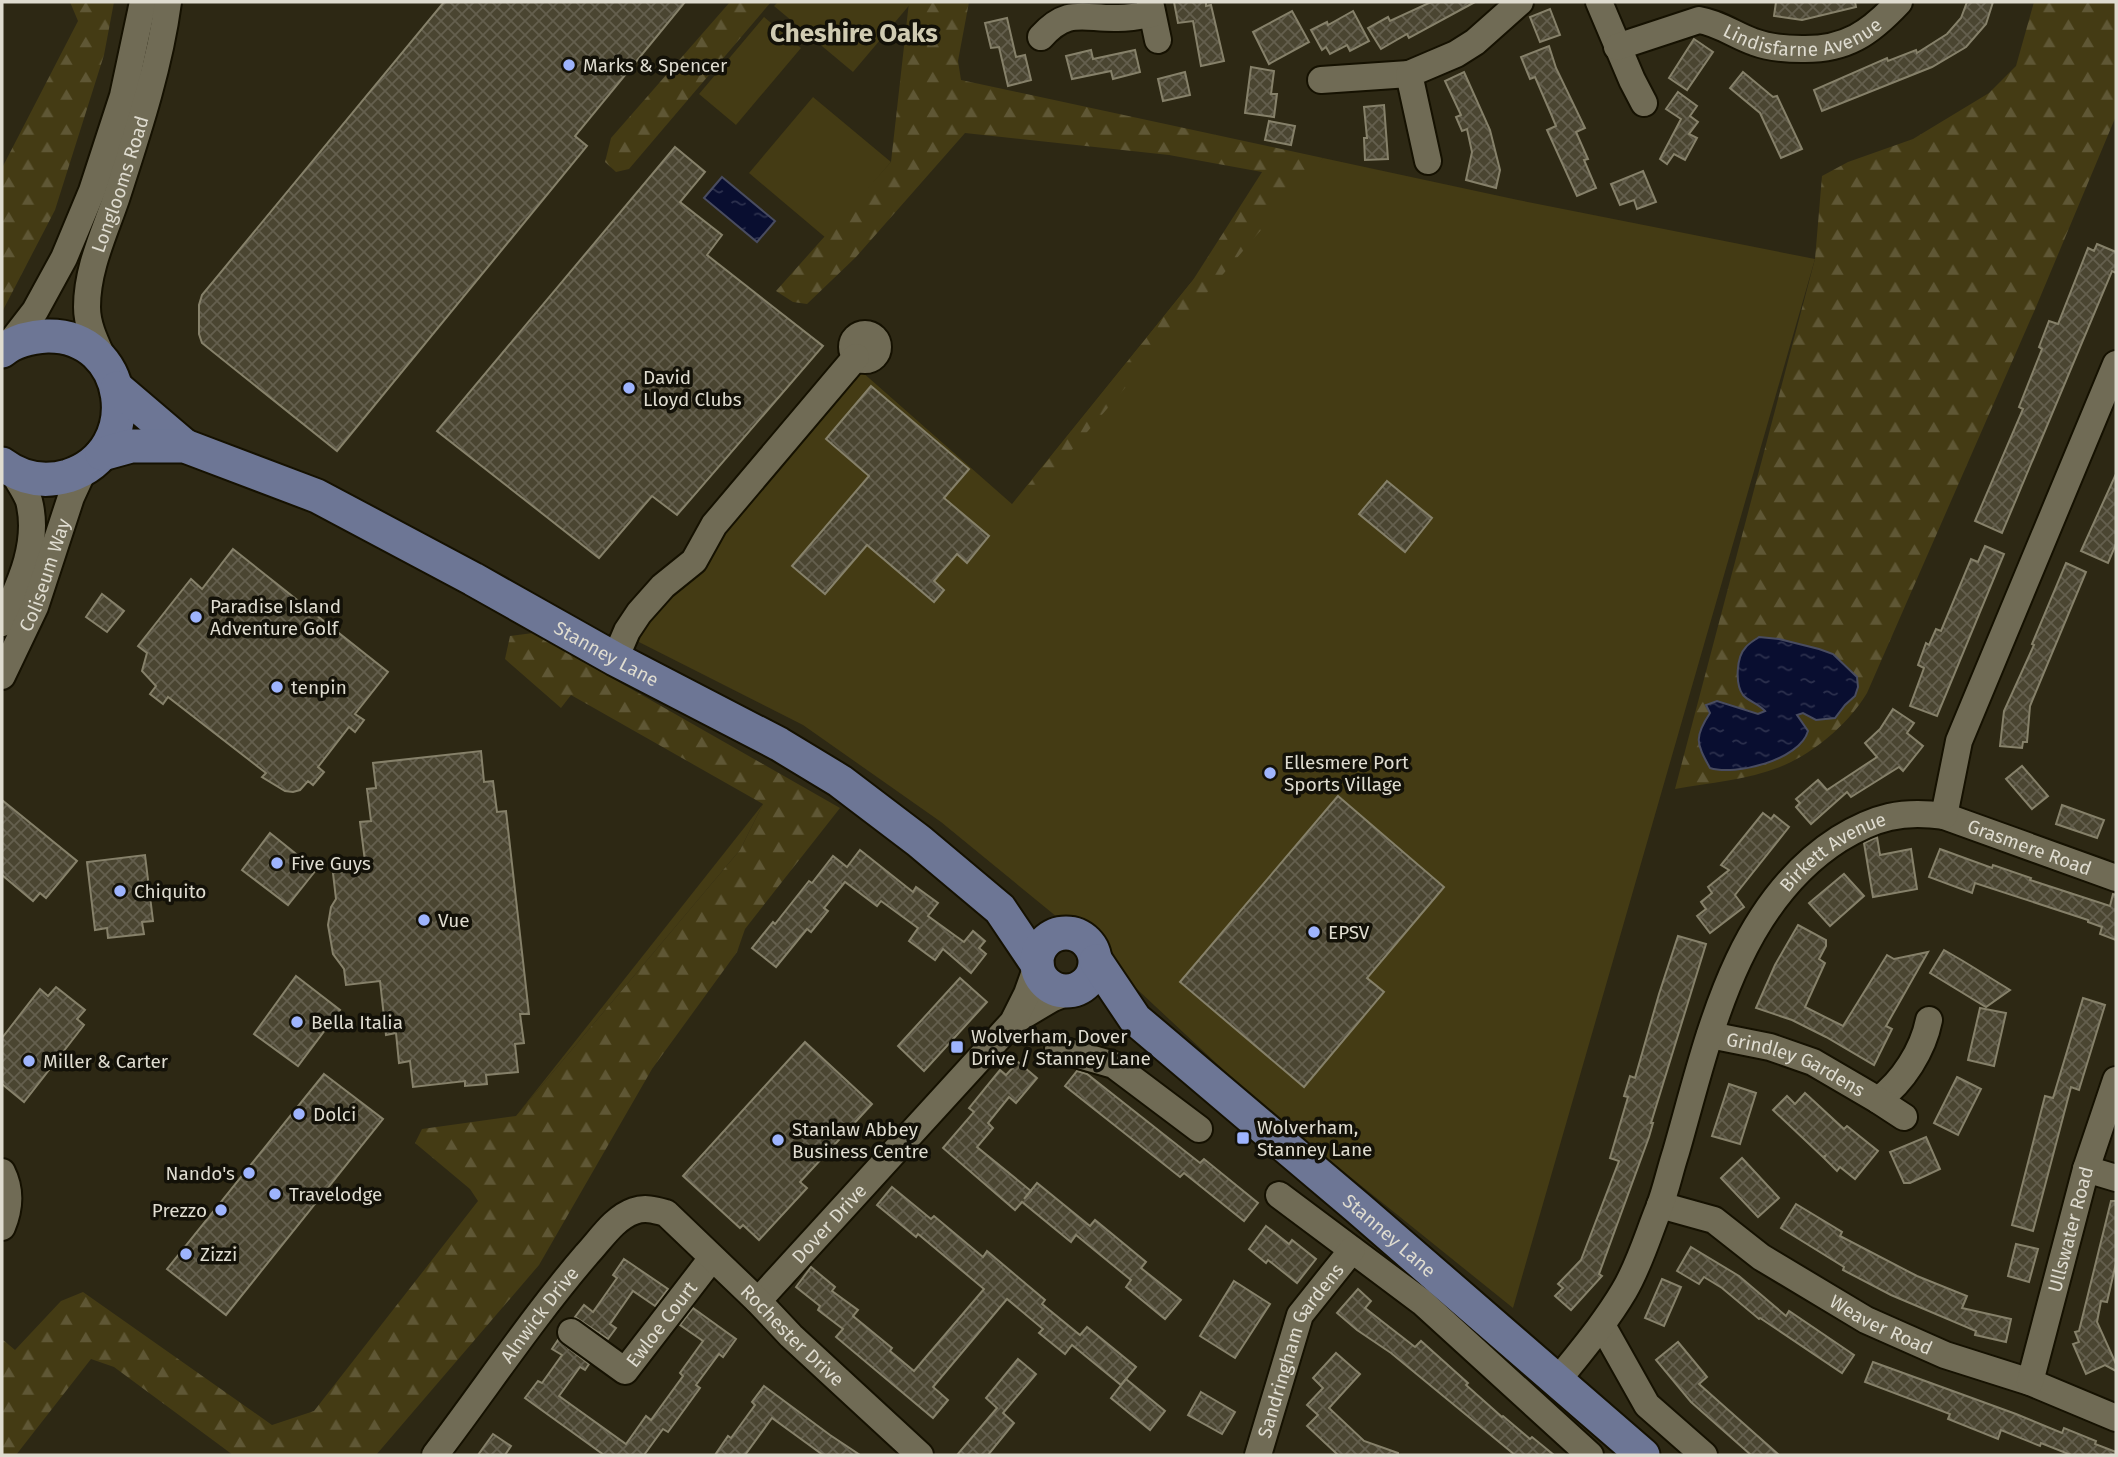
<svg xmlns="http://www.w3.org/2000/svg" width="2118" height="1457" viewBox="0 0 2118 1457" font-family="'Fira Sans',sans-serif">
<defs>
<pattern id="forest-firs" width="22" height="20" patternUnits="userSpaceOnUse" patternTransform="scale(1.75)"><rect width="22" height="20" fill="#443b14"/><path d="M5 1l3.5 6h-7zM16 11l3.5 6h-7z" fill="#5f5735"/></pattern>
<pattern id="water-ripples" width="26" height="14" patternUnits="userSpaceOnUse" patternTransform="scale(1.75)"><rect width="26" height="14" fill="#090e30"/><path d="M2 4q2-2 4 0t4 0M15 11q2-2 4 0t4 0" fill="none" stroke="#2c304d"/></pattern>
<pattern id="building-cross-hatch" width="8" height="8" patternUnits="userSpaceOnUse" patternTransform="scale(1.75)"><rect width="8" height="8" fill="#4a4531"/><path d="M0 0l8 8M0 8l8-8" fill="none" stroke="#645f4e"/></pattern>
</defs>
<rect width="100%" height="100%" fill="#2d2814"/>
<g fill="#443b14">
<polygon points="778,2 912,2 853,72 774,6"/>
<polygon points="764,17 801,48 736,125 699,94"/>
<polygon points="813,97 891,162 826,238 749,173"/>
<polygon points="1323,158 1518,200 1815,259 1513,1308 1261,1105 1079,935 941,822 803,725 631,638 861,371 1012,504 1193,280"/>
<polygon points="763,804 740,850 516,1116"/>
</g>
<g fill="url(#forest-firs)">
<polygon points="70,2 114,2 104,55 55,210 2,312 2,168 78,21"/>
<polygon points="730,2 771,2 629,169 616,172 605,162 611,138"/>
<polygon points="909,2 969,2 958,61 961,80 1323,158 1032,496 1024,490 1193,280 1262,172 1169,155 965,133 856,257 807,304 793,302 776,291 891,162"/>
<path d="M2034,2h82v114l-80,191 -169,386c-17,28 -46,54 -76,69 -34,17 -78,20 -116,27l140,-530 7,-83 26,-14 65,-23 76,-46 27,-27z"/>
<polygon points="533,633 840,808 745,929 737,952 652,1069 539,1265 376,1455 233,1455 114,1367 91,1359 16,1455 2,1455 2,1339 15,1350 61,1301 83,1292 272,1425 314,1411 478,1201 470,1189 415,1143 422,1129 516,1116 740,850 763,804 571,695 561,708 505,659 510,636"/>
</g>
<g fill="url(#water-ripples)" stroke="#494c60" stroke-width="2">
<polygon points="722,177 775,221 757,242 704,198"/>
<path d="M1759,637l20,2 40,10 14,5 24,23 1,10 -3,9 -10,9 -10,13 -19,2 -13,-7 -6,2 11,16c-8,29 -73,45 -98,37 -14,-25 -16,-31 0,-55l-4,-8 11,-4 41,13 7,-3c-6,-7 -17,-10 -22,-16 -8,-11 -7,-38 3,-48 3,-4 9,-7 13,-10z"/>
</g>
<g fill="url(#building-cross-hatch)" stroke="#86816a" stroke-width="2">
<polygon points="444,2 685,2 575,136 587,146 337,451 202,343 199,334 199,305 202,295"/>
<polygon points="1174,2 1206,2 1206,6 1211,5 1224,61 1201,66 1193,21 1178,23"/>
<polygon points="1431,2 1475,2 1409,38 1407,34 1381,49 1368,28 1388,17 1390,21"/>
<polygon points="1776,2 1855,2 1856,7 1802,20 1774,16"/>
<polygon points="1967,2 1993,2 1986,24 1966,47 1932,67 1822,111 1814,90 1887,58 1888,61 1916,50 1917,53 1947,34 1961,18"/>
<polygon points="1550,9 1560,35 1540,42 1530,17"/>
<polygon points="1292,11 1309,42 1269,64 1253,32"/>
<polygon points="1353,11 1369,41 1350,51 1347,45 1330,54 1326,47 1322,50 1311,30 1327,22 1328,25"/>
<polygon points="1007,18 1016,57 1025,55 1031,80 1008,86 999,47 991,48 985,23"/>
<polygon points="1694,39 1713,52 1687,90 1669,78"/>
<polygon points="1549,46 1556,68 1585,128 1576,132 1588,159 1584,160 1596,188 1577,196 1547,130 1556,126 1551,114 1535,77 1530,79 1521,57"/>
<polygon points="1091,50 1093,59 1135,50 1140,72 1113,79 1111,71 1072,79 1066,56"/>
<polygon points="1251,67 1274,71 1271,94 1277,94 1274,117 1245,113"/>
<polygon points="1185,72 1190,95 1163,101 1158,79"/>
<polygon points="1464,72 1490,130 1500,170 1496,188 1466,180 1472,152 1467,129 1462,131 1456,117 1461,115 1445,81"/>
<polygon points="1743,72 1773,97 1777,96 1802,149 1781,158 1760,113 1730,88"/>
<polygon points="1678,92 1697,106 1690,116 1698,122 1689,134 1697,138 1685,160 1674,154 1667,164 1660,159 1681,119 1666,109"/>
<polygon points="1384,105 1388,159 1365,160 1364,138 1367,138 1364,107"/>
<polygon points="1269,121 1295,126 1291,145 1265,140"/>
<polygon points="675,147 705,172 680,202 722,235 707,255 823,346 677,515 652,496 599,558 437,431"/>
<polygon points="1643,171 1656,202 1637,209 1634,200 1620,205 1611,184"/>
<polygon points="2097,244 2116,252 2116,273 2112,271 2002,533 1975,521 2023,409 2019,407 2042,349 2039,347 2049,321 2058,324 2088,248 2094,251"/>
<polygon points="871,386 969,469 944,498 989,536 967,563 957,554 934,581 944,590 934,602 867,545 825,594 792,566 869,476 826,439"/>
<polygon points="2116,474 2116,544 2108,563 2081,551"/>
<polygon points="1387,481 1432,518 1405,552 1359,514"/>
<polygon points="1985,546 2004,554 1937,716 1910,706 1924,668 1918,665 1926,643 1929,645 1936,629 1941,631 1971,559 1978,562"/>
<polygon points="233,549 388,672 355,714 364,720 355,732 349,727 318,767 324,772 313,785 308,781 300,790 293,792 285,791 262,777 266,773 168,697 163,704 150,694 156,686 142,671 147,653 138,646 191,579 202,589"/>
<polygon points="2066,563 2086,572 2030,706 2027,742 2023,742 2022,748 2000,746 2004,711 2034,645 2032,644"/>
<polygon points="102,594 124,611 107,632 86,617"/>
<polygon points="1893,709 1914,723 1907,733 1923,746 1903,771 1899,767 1851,797 1847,792 1811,824 1796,807 1800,803 1796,799 1818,780 1827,790 1877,757 1865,743 1880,729"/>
<polygon points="481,751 484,782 493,781 497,812 506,811 529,1014 520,1014 524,1043 515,1044 518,1072 486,1075 487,1084 465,1086 465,1081 413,1087 410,1061 399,1063 396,1033 386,1035 380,981 346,985 344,969 333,954 328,925 331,907 336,899 333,873 366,869 360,822 371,821 367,789 376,788 373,763"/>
<polygon points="2022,766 2048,796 2032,809 2006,779"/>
<polygon points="1338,796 1444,887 1367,978 1384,992 1304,1087 1180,982"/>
<polygon points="2,800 77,861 46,898 40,893 33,901 2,875"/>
<polygon points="2062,805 2104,820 2097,838 2056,824"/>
<polygon points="1763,813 1771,819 1774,815 1789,827 1735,895 1744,907 1710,933 1697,916 1706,909 1701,902 1712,893 1708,887 1729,870 1721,865"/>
<polygon points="270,833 316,870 288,905 242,870"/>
<polygon points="1877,837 1880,855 1911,849 1917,889 1873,897 1864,843"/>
<polygon points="1940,849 1992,868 1993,865 2031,878 2030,880 2110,906 2113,894 2116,895 2116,940 2100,934 2102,927 2088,922 2088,920 1975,883 1972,893 1929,877"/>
<polygon points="860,850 913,892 916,887 938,903 928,916 964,942 973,931 985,941 979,948 986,954 971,973 943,949 935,960 909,941 918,928 881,901 877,906 845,882 824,908 828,911 811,932 807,929 776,967 752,948 773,922 775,924 809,881 812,883 833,856 847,867"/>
<polygon points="145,855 153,921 142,922 144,934 108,938 107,928 95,930 87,862"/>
<polygon points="1844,874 1864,896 1830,926 1809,903"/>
<polygon points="1798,925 1826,940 1826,946 1819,959 1825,963 1805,1007 1843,1026 1887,955 1894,959 1928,952 1886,1026 1892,1029 1874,1065 1826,1037 1792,1020 1756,1008 1775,965"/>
<polygon points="1678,936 1706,944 1651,1123 1653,1123 1649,1137 1599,1274 1602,1276 1571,1310 1555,1296 1563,1288 1558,1284 1581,1260 1619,1161 1610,1158 1628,1097 1624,1096 1630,1076 1635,1078 1659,994"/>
<polygon points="1944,950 1963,961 2010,990 1986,1007 1930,973"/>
<polygon points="296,976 340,1010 298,1066 254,1034"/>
<polygon points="960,978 987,1002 924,1071 898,1046"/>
<polygon points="56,987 85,1010 77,1019 84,1025 24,1102 2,1084 2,1038 40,989 48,996"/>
<polygon points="2083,998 2105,1005 2079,1090 2071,1087 2033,1231 2012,1225 2045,1096 2053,1098"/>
<polygon points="1980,1008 2006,1013 1994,1066 1968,1060"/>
<polygon points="805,1042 872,1104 800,1182 807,1188 759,1240 743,1225 740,1228 683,1176"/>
<polygon points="1018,1062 1037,1078 1016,1103 1009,1097 988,1123 993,1128 977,1147 1031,1191 1024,1199 1037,1183 1090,1226 1095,1220 1146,1262 1141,1268 1181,1300 1165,1319 1126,1287 1131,1280 1076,1235 1071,1242 1022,1202 1015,1210 943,1148 974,1112 969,1108 1000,1070 1006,1075"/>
<polygon points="1077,1071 1087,1074 1200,1163 1204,1159 1258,1203 1244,1221 1184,1173 1180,1177 1065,1086"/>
<polygon points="324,1074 383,1119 226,1315 167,1269"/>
<polygon points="1957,1077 1981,1089 1958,1135 1934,1123"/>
<polygon points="1729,1084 1756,1093 1740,1144 1712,1136"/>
<polygon points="1805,1093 1844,1129 1847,1126 1878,1151 1855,1179 1840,1167 1837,1171 1824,1158 1825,1156 1823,1157 1773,1110 1787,1096 1795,1104"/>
<polygon points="1926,1137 1940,1169 1910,1183 1904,1183 1890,1152"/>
<polygon points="1742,1158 1779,1198 1758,1217 1721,1178"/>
<polygon points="892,1187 931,1219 934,1216 983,1257 987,1251 1045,1300 1042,1304 1080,1335 1087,1327 1136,1367 1121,1385 1072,1345 1065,1354 1039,1333 1043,1329 1007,1299 933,1387 948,1400 933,1418 836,1337 843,1329 818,1310 820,1306 796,1287 811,1267 835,1287 832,1291 858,1310 853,1316 892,1348 890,1351 914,1371 984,1289 918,1234 916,1237 877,1205"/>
<polygon points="2111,1201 2116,1201 2116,1263 2107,1302 2101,1301 2097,1322 2116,1364 2116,1371 2105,1365 2086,1374 2073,1344 2079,1342 2075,1332 2079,1331"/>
<polygon points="1796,1204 1842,1232 1840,1236 1917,1276 1967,1296 1962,1308 2011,1319 2006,1342 1975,1335 1976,1331 1891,1295 1843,1270 1844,1267 1781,1228"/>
<polygon points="1266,1226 1289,1244 1292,1240 1316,1259 1297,1283 1268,1260 1266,1263 1249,1249"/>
<polygon points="2016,1244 2038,1249 2029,1282 2008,1276"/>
<polygon points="1691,1247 1739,1276 1786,1316 1789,1311 1854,1355 1842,1373 1760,1318 1759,1319 1722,1288 1704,1277 1699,1284 1677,1271"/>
<polygon points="624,1259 668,1289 655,1306 633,1291 610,1324 616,1328 608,1339 575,1317 584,1305 593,1312 617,1278 613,1275"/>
<polygon points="1662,1279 1681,1287 1664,1326 1645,1318"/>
<polygon points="1234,1281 1270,1304 1235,1358 1200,1336"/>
<polygon points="1358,1289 1371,1301 1365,1308 1415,1347 1421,1341 1468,1383 1466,1385 1502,1417 1503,1416 1530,1439 1532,1437 1554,1455 1515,1455 1391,1353 1357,1330 1337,1313"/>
<polygon points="693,1308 736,1339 723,1357 719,1354 696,1385 700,1388 668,1432 663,1429 644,1455 604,1455 525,1398 538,1381 542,1383 562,1355 552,1349 558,1340 589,1364 585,1370 580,1367 559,1396 626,1444 646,1416 651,1420 683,1376 680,1373 703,1341 680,1325"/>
<polygon points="1678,1342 1707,1377 1699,1384 1779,1455 1751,1455 1691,1402 1656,1360"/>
<polygon points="1336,1353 1360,1374 1329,1408 1364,1441 1398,1453 1398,1455 1338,1455 1307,1426 1318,1415 1307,1405 1323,1388 1313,1378"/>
<polygon points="1018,1359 1036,1374 1003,1413 1014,1423 988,1455 957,1455 997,1408 986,1398"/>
<polygon points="1873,1362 2016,1414 2062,1433 2064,1428 2096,1441 2095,1444 2116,1452 2116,1455 2071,1455 2041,1443 2040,1446 2001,1430 1998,1439 1948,1419 1950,1414 1865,1382"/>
<polygon points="1126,1379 1165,1411 1150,1430 1111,1398"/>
<polygon points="764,1386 830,1435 860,1455 823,1455 772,1418 745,1455 715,1455 728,1436 731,1438 755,1405 752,1402"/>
<polygon points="1201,1392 1235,1412 1222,1434 1188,1415"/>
<polygon points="493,1434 511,1446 505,1455 478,1455"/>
</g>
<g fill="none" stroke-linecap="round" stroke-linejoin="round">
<g stroke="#151101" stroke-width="30">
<g id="minor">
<polyline points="1150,2 1158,40"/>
<polyline points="1599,2 1632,80 1644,103"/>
<path d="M1041,37c27,-30 42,-18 77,-19 11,0 23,-2 34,-4"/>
<path id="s1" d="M1617,47l82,-27c20,3 37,16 55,22 16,6 31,7 48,7 44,1 68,-16 97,-47"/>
<polyline points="1321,80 1409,74"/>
<polyline points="1428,161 1409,74 1456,54 1475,42 1520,2"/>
<circle cx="865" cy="347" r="13"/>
<polyline points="8,346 35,311 64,258 92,191 123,96 143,2"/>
<path id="s2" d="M105,363c-8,-18 -18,-36 -18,-56 0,-38 17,-73 29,-108 21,-65 43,-130 52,-197"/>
<path d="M2,623c17,-37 38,-79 27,-122 -3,-9 -11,-20 -16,-29"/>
<polyline points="615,659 627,631 639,613 663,586 694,561 714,525 856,357"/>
<path id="s3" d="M2,676l33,-69 36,-110 12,-26"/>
<path id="s4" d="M1944,816l172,62"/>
<polyline points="1014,1021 1051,999 1068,992"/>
<path id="s5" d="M1710,1035l60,12 43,15 65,38c25,-18 45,-50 51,-80"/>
<polyline points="1058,1049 1114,1065 1199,1129"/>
<polyline points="1878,1100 1904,1117"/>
<polyline points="2086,1169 2116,1178"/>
<path d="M2,1172c9,18 8,36 0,55"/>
<polyline points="1279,1195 1422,1302 1590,1455"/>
<path id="s6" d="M1660,1205l54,15 47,37 105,63 79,35 85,27 86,36"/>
<path id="s7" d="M758,1301l255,-279 14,-28 10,-28"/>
<polyline points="1602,1325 1647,1405 1704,1455"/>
<path id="s8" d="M571,1332l54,39 87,-113"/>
<path id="s9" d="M1558,1380c23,-29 47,-57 66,-89 15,-25 24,-56 35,-83 7,-18 11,-38 17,-56 32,-111 58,-246 163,-313 36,-22 63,-29 105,-23l15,-75 157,-377"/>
<path id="s10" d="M2030,1382l56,-213 30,-89"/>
<path id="s11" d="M435,1455c51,-67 97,-137 152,-201 14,-15 27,-36 47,-43 11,-4 21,-1 32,2l92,88 33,35 129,119"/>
<path id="s12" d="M1258,1455l42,-140 52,-65"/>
</g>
</g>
<g stroke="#151101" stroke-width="37">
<g id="major">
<path d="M2,351c12,-10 29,-14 45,-15 82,-2 99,115 21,140 -24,7 -46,3 -66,-12"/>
<polyline points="117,388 185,446"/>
<path id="s13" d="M102,454l29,-8h54l132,50 156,83 142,80 164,85 61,37 79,60 81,68 37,55"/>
<circle cx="1066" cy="962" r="29"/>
<path id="s14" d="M1096,961l39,58 222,188 286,248"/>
</g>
</g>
<use href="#minor" stroke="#706b55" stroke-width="26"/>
<use href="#major" stroke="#6d7695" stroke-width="33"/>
</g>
<g fill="#9eb4fd" stroke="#131108" stroke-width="2.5">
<circle cx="569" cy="65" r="7"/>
<circle cx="629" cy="388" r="7"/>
<circle cx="196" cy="617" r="7"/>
<circle cx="277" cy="687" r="7"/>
<circle cx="1270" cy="773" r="7"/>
<circle cx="277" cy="863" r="7"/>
<circle cx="120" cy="891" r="7"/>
<circle cx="424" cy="920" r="7"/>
<circle cx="1314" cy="932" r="7"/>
<circle cx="297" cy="1022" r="7"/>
<rect x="950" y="1040" width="14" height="14" rx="3.5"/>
<circle cx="29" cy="1061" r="7"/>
<circle cx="299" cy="1114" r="7"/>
<rect x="1236" y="1131" width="14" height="14" rx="3.5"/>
<circle cx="778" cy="1140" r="7"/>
<circle cx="249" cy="1173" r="7"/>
<circle cx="275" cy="1194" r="7"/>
<circle cx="221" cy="1210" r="7"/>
<circle cx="186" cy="1254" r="7"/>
</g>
<g text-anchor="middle" stroke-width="7" stroke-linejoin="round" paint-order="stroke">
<g font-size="19" fill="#dfdcd0" stroke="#131108">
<text dy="7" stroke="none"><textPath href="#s1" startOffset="196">Lindisfarne Avenue</textPath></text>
<text dy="7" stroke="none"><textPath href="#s2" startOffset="187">Longlooms Road</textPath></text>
<text dy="7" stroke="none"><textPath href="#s3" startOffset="110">Coliseum Way</textPath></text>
<text dy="7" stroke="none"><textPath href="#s13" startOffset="555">Stanney Lane</textPath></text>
<text dy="7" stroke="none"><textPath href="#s4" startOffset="91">Grasmere Road</textPath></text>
<text dy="7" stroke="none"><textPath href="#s9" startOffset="609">Birkett Avenue</textPath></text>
<text dy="7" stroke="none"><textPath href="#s5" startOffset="91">Grindley Gardens</textPath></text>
<text dy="7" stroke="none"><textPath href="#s7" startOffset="105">Dover Drive</textPath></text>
<text dy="7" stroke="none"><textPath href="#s10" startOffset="158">Ullswater Road</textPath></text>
<text dy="7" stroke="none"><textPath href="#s14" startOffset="404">Stanney Lane</textPath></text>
<text dy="7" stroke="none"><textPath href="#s11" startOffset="175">Alnwick Drive</textPath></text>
<text dy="7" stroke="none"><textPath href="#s8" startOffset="126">Ewloe Court</textPath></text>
<text dy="7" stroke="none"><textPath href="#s6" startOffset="254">Weaver Road</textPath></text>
<text dy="7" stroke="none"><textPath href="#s11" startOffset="525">Rochester Drive</textPath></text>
<text dy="7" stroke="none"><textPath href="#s12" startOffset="114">Sandringham Gardens</textPath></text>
</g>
<g font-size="19" fill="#dfdcd0" stroke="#131108" text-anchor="start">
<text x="583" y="72">Marks &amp; Spencer</text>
<text x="643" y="384">David<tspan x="643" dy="22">Lloyd Clubs</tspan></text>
<text x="210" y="613">Paradise Island<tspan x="210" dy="22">Adventure Golf</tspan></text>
<text x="291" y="694">tenpin</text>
<text x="1284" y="769">Ellesmere Port<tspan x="1284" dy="22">Sports Village</tspan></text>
<text x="291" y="870">Five Guys</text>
<text x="134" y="898">Chiquito</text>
<text x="438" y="927">Vue</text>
<text x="1328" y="939">EPSV</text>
<text x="311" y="1029">Bella Italia</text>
<text x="971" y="1043">Wolverham, Dover<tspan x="971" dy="22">Drive / Stanney Lane</tspan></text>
<text x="43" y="1068">Miller &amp; Carter</text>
<text x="313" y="1121">Dolci</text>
<text x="1257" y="1134">Wolverham,<tspan x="1257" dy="22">Stanney Lane</tspan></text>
<text x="792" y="1136">Stanlaw Abbey<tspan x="792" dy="22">Business Centre</tspan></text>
<text x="235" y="1180" text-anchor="end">Nando's</text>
<text x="289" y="1201">Travelodge</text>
<text x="207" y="1217" text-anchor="end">Prezzo</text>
<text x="200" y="1261">Zizzi</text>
</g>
<g font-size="26" font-weight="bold" fill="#d0cbb2" stroke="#131108">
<text x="854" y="42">Cheshire Oaks</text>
</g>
</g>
<rect width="2118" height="1457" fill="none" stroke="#dfdcd0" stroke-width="7"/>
</svg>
